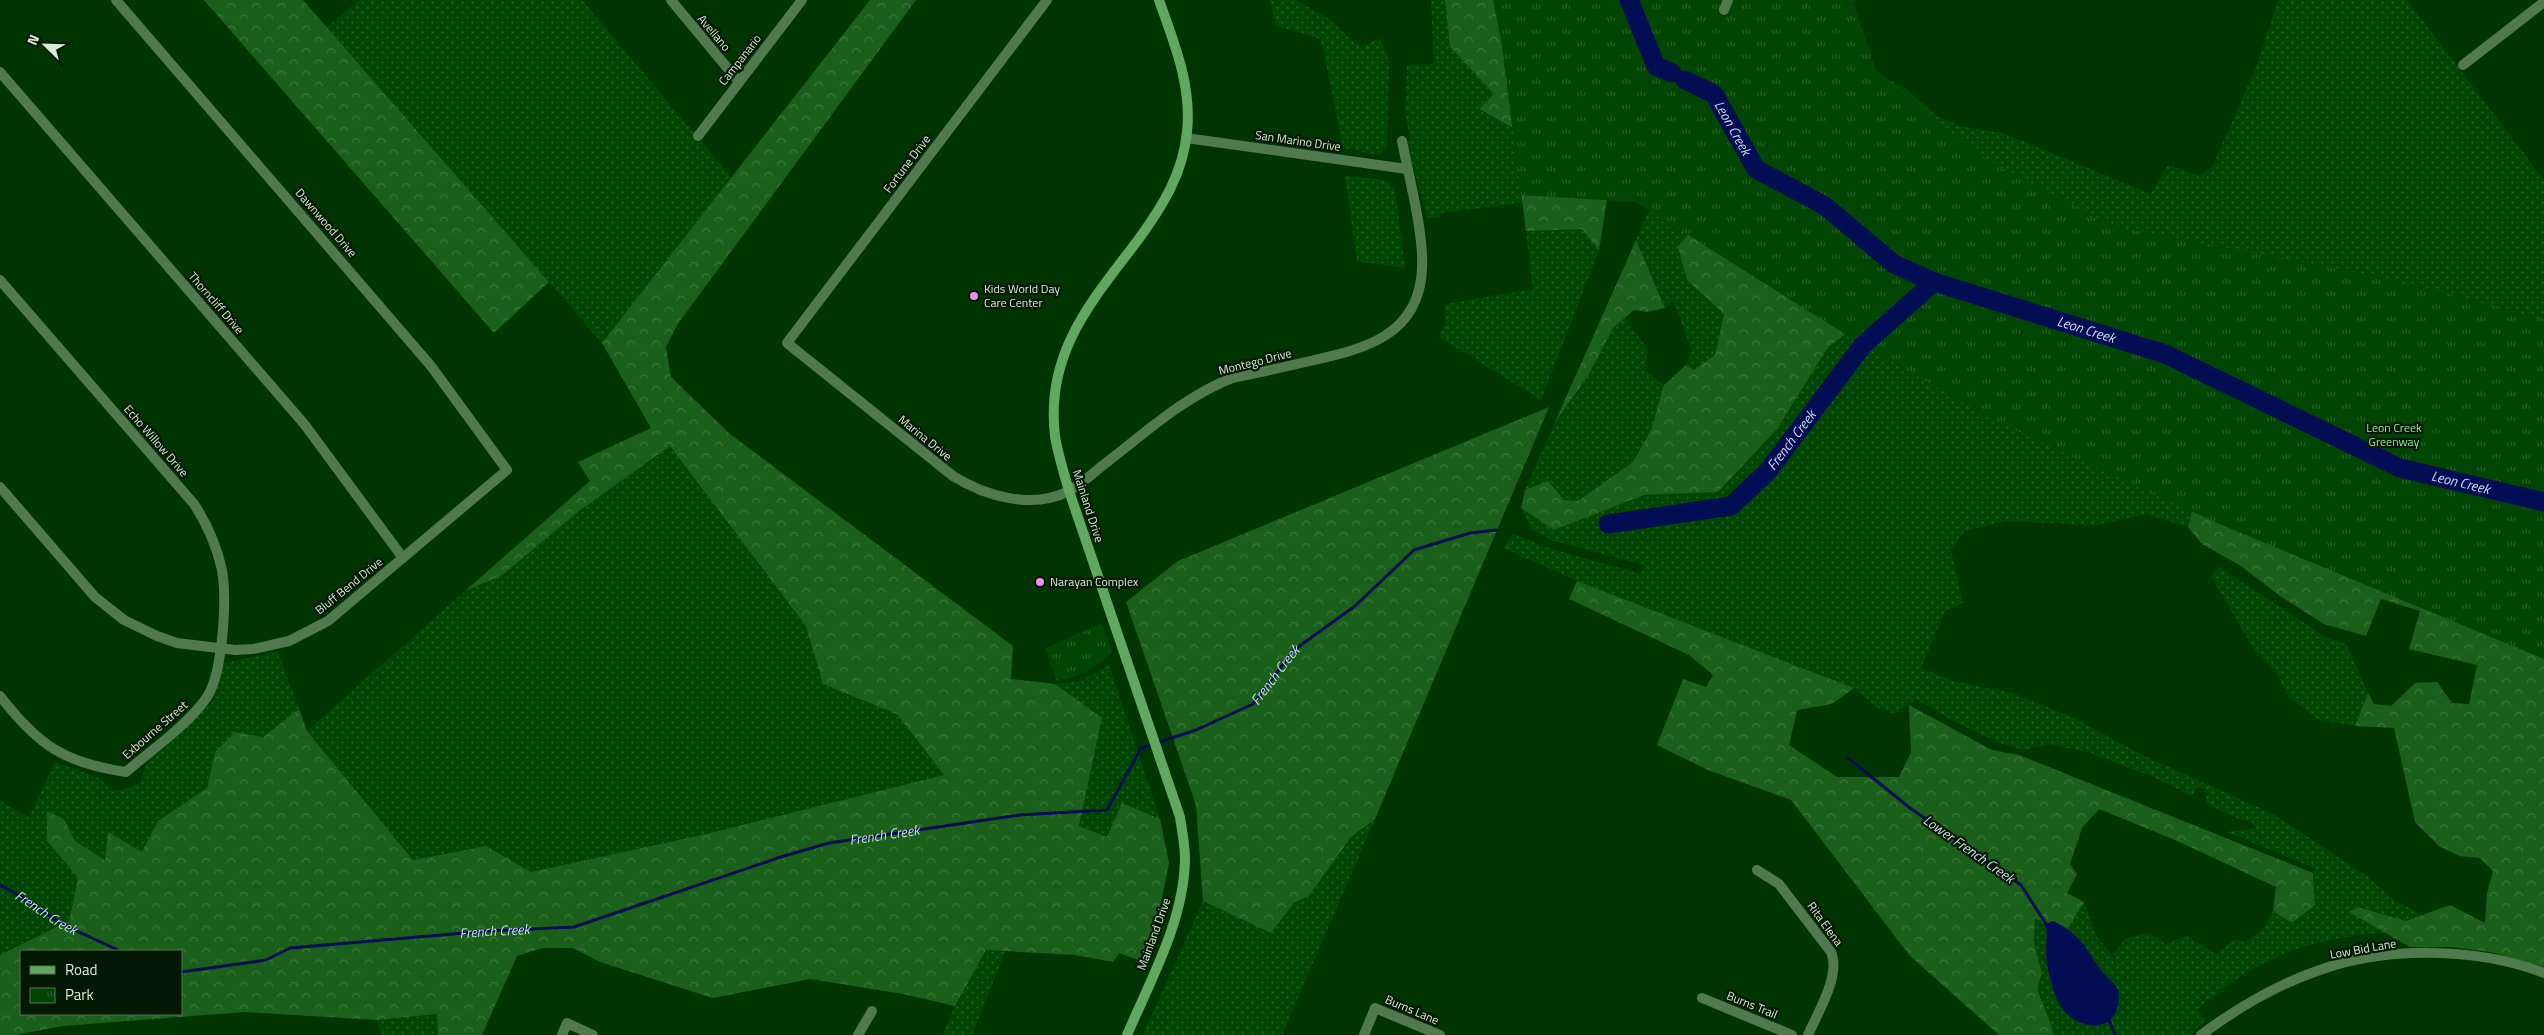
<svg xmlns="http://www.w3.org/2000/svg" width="2544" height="1035" viewBox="0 0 2544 1035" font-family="'Titillium Web',sans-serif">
<defs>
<pattern id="grass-dots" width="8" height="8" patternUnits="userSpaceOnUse" patternTransform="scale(1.25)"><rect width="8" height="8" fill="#004602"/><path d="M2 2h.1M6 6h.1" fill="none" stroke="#246126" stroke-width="1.8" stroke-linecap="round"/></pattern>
<pattern id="forest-crowns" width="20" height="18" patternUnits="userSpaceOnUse" patternTransform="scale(1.25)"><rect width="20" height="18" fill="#1a601a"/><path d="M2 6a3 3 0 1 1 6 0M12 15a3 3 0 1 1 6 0" fill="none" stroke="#3a773a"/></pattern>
<pattern id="park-tufts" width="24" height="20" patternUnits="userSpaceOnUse" patternTransform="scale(1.25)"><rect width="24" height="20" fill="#004602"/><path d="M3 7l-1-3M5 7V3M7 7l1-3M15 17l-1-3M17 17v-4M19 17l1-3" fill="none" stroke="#246126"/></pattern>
</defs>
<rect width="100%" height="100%" fill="#003501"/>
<g fill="url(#grass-dots)">
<polygon points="360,0 582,0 732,178 602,343 327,27"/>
<polygon points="1270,0 1295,0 1331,20 1353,42 1362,46 1380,39 1389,60 1387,146 1379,155 1343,148 1321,39 1276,26"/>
<polygon points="1431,0 1445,0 1450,47 1494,94 1479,110 1513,128 1522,203 1440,213 1440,217 1428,218 1406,143 1411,140 1405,115 1407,65 1434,64"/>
<path d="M1838,0h18l-7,4 -4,9 36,67 10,1 13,6 34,30 26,10 39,6 148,61 17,-29 31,11 13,-9 44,-99 22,-68h129l137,180v202l-349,117 -7,28 -42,-13 -49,11 -92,-4 -41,10 -13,20 12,52 -18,8 -24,57 32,13 59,12 62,25 66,36 133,60 95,63 25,22 29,16 -16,6 -48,-14 -8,4 37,21c-79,7 -130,24 -190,78l9,10 -16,15h-137l-2,-10 -14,-36 5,-16 -8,-29 1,-26 13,5 5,-2 15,8 16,-27 13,35 12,14 7,14 -2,-12 11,-14 24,-6 17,11 21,-8 29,18 20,-15 9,3 19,-13 9,-18 19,12 23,-18 -1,-37 -87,-36 29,-4 -6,-8h-9l-34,-16 -2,-15 -8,-2 -6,9 -37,-19 -64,-24 -41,-9 -25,6 -24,-7 -45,-21 -39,-23 -7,6 -15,8 -15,-4 -25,-21 -277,-107 -73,-33 4,-9 6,-5 31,13 96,27 3,-9 -93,-25 -19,-10 -11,-22 33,22 90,-35 74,-3 59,-63 51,-82 62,-46 91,-145 -120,-78z"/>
<polygon points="1704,78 1687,280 1724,314 1715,355 1694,370 1686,365 1692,350 1673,300 1665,308 1636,240"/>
<polygon points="1345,176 1384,180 1395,189 1405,268 1357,261"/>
<polygon points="1582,229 1599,250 1541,400 1439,337 1445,324 1445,304 1533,289 1526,231"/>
<polygon points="1625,318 1648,350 1645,370 1664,385 1651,430 1633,462 1578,501 1564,500 1548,482 1525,490 1555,422 1588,376 1613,328"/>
<polygon points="670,446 806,626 823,683 897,714 944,775 706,834 531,872 486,846 413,860 307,731 465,591 501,576 579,511"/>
<polygon points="2219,567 2327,638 2346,644 2368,693 2355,726 2319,720 2289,698 2276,671 2254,649 2211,576"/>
<polygon points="278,652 299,709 263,737 215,752 207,788 158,821 142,853 108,832 106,860 75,841 64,819 48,811 47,841 78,878 69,921 0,955 0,801 29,817 55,762 99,778 112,791 128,788 140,783 146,764 213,701 223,663"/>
<polygon points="1109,665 1160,819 1123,803 1107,837 1079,826 1102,718 1055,684 1081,681"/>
<polygon points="1375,819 1282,1035 1143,1035 1203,901 1271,933 1294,903 1309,896 1351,837"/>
<polygon points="986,950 1005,952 972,1035 943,1035 955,1006"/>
<polygon points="437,1014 438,1035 381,1035 377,1020"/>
</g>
<g fill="url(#forest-crowns)" fill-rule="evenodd">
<polygon points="204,0 303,0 549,282 494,333"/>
<path d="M870,0h46l-239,325 -11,22 5,30 59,57 283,212 -2,33 44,5 47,34 -23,108 28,11 15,-34 38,16 9,44 -9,45 -19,53 -22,-8 -6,9 -38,-7 -89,-5 -31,56 -52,-12 -93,-15 -97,19 -113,-36 -27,-14h-30l-26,8 -35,79h-44l-1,-21 -60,6 -133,-8 -181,14 -47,9h-16v-80l69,-34 9,-43 -31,-37v-30l17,8 11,22 30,19 3,-28 34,20 16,-31 49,-33 8,-36 20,-20 28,5 36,-28 8,22 106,129 73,-14 45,26 175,-38 238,-59 -47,-61 -74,-30 -17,-58 -136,-180 -91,65 -78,65 -36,15 125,-110 -12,-19 73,-34 -49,-85zM21,951h160v63h-160z"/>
<polygon points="1445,0 1510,0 1612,169 1599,250 1582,229 1526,231 1513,128 1479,109 1494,94 1450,47"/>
<polygon points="1705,213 1890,302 1828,347 1777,429 1718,492 1644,495 1554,530 1521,508 1525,490 1548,481 1564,500 1578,501 1633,462 1651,430 1664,385 1686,365 1694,370 1715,355 1724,314 1687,280 1678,247"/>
<polygon points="1636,240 1665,308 1647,312 1634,310 1613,328 1588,376 1555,422"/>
<polygon points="1549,407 1375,819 1351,837 1309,896 1294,903 1271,933 1203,901 1196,805 1126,602 1178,561"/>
<polygon points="2195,498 2544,581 2544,967 2490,952 2452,947 2410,947 2349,912 2358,907 2406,921 2450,905 2485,923 2487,893 2493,871 2480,858 2459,856 2439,846 2415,822 2394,728 2355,726 2368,693 2374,704 2391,706 2415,683 2437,682 2452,703 2469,704 2477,665 2409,649 2420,611 2381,599 2366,636 2324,624 2280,596 2241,566 2202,544 2188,527"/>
<polygon points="1577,581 1854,688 1832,704 1797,710 1789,745 1837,777 1899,777 1911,752 1909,705 1992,750 2019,755 2313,873 2315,905 2292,923 2273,911 2276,887 2175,840 2099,809 2082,828 2070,864 2077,874 2067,893 2084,902 2068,929 2053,921 2048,923 2035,919 2034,944 2042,973 2037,989 2051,1025 2053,1035 1999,1035 1910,956 1791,800 1708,770 1657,745 1683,679 1706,687 1713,675 1689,655 1569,599"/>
</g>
<g fill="url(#park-tufts)">
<polygon points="1493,0 1852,0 1876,70 1981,156 2112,226 2393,279 2544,319 2544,659 2217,523 1993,420 1851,338 1636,202 1521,195 1501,40"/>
<path d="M1102,623l10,29c-16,15 -33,27 -56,28l-10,-32z"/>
</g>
<path fill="#000d52" d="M2053,921c25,12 31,23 45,45 5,8 16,16 20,24 2,5 0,15 -1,19 -9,26 -42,18 -55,-1 -8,-10 -11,-27 -14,-39 -4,-14 0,-28 -2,-42l2,-4z"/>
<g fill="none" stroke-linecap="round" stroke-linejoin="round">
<g stroke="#000d52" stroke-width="3">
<polyline points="1848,758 1910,808 2021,885 2048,927"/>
<path id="s1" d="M0,885c23,11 41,26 63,39 18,10 38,17 56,27"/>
<path id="s2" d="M181,972l85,-12 24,-12 198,-17 86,-4 210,-71 45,-13 190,-28 88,-5 34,-62 55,-18 57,-26 41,-54 61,-44 59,-56 56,-17 26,-3"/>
<polyline points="2108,1018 2115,1035"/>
</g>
<g stroke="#000d52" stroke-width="19">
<polyline points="1629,0 1656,66 1672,73"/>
<path id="s3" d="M1685,80l29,14 42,75 69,37 69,58 40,18 231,72 235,114 144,34"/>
<path id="s4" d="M1608,524l123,-18 37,-35 95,-126 71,-63"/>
</g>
<g stroke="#507a4d" stroke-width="10">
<polyline points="671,0 739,82"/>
<path d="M1047,0l-260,343 166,133c32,20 79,34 116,15 13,-7 25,-19 37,-28 40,-31 78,-66 126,-85 26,-5 52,-11 78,-17 54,-12 109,-25 112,-92 2,-36 -13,-91 -20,-128"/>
<polyline points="1724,10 1728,0"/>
<polyline points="2463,65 2544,2"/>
<polyline points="0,72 305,425 403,558"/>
<polyline points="698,136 802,0"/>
<polyline points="1186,138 1407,169"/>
<path d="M0,280l194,224c13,20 23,43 28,66 5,30 1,102 -15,127 -17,26 -57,54 -81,75 -62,-9 -88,-27 -126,-76"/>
<polyline points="0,487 95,597 124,620 157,636 177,643 235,650 253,649 289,641 328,621 507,470 431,366 116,0"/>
<path d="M1757,870l22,14 52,68c10,23 -13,60 -23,83"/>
<polyline points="1702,998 1792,1035"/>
<polyline points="562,1035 567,1023 593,1035"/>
<polyline points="858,1035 872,1011"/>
<polyline points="1364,1035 1375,1008 1440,1035"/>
</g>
<path stroke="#507a4d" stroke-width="10" d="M2201,1035c36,-27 73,-49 116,-64 68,-25 159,-24 227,2"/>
<path stroke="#62a75f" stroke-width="10" d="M1127,1035c24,-56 57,-114 58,-176 0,-14 -3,-28 -5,-42l-111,-326c-5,-18 -11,-36 -14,-55 -10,-83 36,-134 83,-196 24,-33 45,-66 49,-108 5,-47 -13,-89 -28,-132"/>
</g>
<g fill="#ed8cf9" stroke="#041804" stroke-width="2">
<circle cx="974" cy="296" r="5"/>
<circle cx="1040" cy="582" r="5"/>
</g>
<g text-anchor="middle" stroke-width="4.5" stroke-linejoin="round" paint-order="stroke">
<g font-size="12" fill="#d3eed1" stroke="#041804">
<text transform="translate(714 33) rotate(50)" y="4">Avellano</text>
<text transform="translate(740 60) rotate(-52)" y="4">Campanario</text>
<text transform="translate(1298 141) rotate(8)" y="4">San Marino Drive</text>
<text transform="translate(907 164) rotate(-53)" y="4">Fortune Drive</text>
<text transform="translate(326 223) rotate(49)" y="4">Dawnwood Drive</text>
<text transform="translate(216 303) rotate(49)" y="4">Thorncliff Drive</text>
<text transform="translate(1255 362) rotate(-14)" y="4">Montego Drive</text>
<text transform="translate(925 438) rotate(39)" y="4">Marina Drive</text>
<text transform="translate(156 441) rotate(49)" y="4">Echo Willow Drive</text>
<text transform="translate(1088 506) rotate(72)" y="4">Mainland Drive</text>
<text transform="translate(349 586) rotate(-39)" y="4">Bluff Bend Drive</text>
<text transform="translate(155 730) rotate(-41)" y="4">Exbourne Street</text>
<text transform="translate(1825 924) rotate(54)" y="4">Rita Elena</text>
<text transform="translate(1154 934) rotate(-70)" y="4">Mainland Drive</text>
<text transform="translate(2363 949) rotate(-10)" y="4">Low Bid Lane</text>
<text transform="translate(1752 1005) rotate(22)" y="4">Burns Trail</text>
<text transform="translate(1412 1010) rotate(23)" y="4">Burns Lane</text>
</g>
<g font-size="12" fill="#d3eed1" stroke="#041804" text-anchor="start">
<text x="984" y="293">Kids World Day<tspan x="984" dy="14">Care Center</tspan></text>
<text x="1050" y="586">Narayan Complex</text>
</g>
<g font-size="12" fill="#92ec8e" stroke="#041804">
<text x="2394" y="432">Leon Creek<tspan x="2394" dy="14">Greenway</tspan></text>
</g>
<g font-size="14" font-style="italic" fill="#d0dbef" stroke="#041804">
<text dy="5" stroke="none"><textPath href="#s3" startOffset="71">Leon Creek</textPath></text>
<text dy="5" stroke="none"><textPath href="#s3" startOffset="490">Leon Creek</textPath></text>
<text dy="5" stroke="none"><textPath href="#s4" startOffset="214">French Creek</textPath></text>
<text dy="5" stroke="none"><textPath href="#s3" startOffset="896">Leon Creek</textPath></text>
<text dy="5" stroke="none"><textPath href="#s2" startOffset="1174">French Creek</textPath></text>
<text dy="5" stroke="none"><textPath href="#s2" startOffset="722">French Creek</textPath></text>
<text transform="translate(1969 849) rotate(35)" y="5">Lower French Creek</text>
<text dy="5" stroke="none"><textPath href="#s1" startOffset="54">French Creek</textPath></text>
<text dy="5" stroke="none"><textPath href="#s2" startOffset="318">French Creek</textPath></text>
</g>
</g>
<rect x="20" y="950" width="162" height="65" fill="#041804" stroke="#576e56"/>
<rect x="30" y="966" width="25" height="8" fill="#62a75f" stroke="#576e56"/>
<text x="65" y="975" font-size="15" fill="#d3eed1">Road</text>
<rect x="30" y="988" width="25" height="15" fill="url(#park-tufts)" stroke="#576e56"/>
<text x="65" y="1000" font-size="15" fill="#d3eed1">Park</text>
<g transform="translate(45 45) rotate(293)" stroke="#041804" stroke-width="4" paint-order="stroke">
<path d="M0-4L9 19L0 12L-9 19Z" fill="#d3eed1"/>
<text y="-8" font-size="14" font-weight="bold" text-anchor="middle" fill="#d3eed1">N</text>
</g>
</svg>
